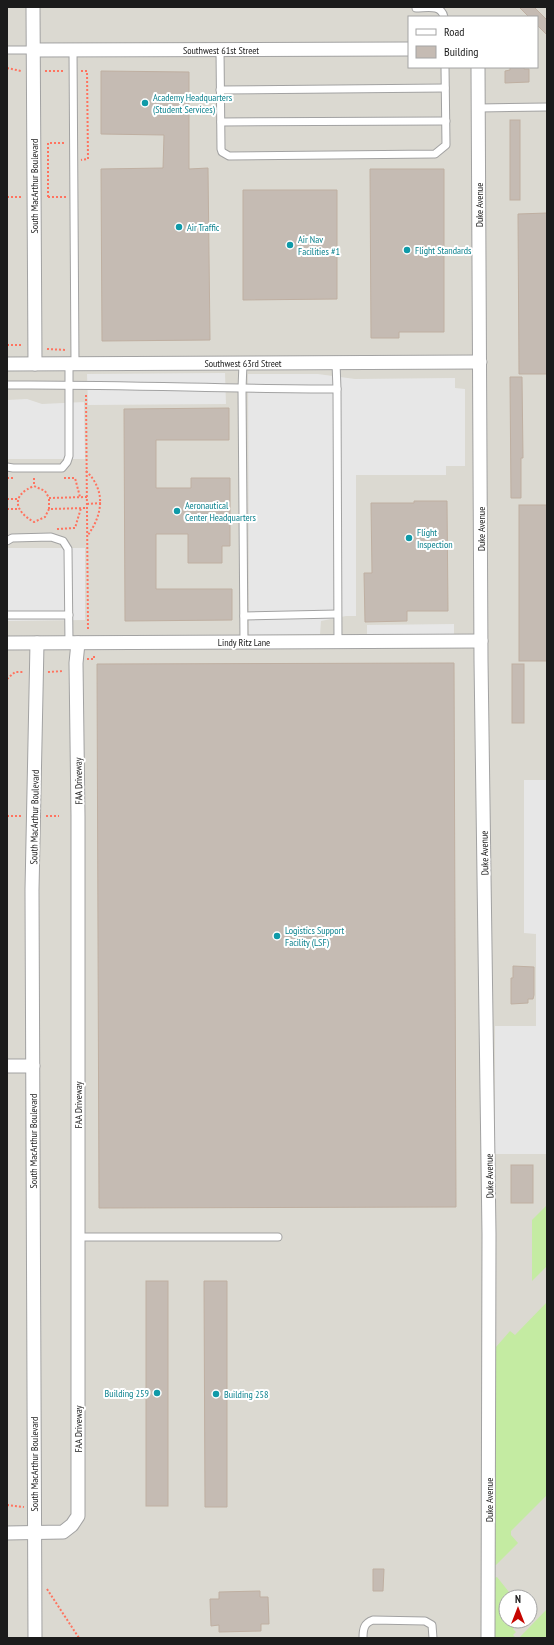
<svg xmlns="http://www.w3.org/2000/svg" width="554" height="1645" viewBox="0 0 554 1645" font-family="'PT Sans Narrow',sans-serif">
<rect width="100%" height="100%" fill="#ede9df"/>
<path fill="#dbd9d1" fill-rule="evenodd" d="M7,7h540v1631h-540zM409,17h128v50h-128zM506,1597h24v24h-24z"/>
<g fill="#c4eba2">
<polygon points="547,1205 547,1266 532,1281 532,1220"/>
<polygon points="547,1302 547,1495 511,1531 511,1535 518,1543 496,1565 492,1564 489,1355 510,1331 515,1335"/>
<polygon points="497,1577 513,1597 506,1597 506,1621 518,1621 518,1624 513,1629 516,1632 513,1635 516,1638 490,1638 494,1578"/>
<polygon points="547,1609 547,1638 519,1638"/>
</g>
<g fill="#e7e7e7">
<polygon points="225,373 226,404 88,405 87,374"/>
<polygon points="248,374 318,374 355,379 455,378 455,388 465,389 465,466 446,466 446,475 356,475 356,616 346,616 321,621 320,634 249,635"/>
<polygon points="27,399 42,404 84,402 85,459 7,459 7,400"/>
<polygon points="7,548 85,548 85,620 7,621"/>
<polygon points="454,624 454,635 367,636 367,625"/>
<polygon points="524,780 547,780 547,1154 495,1154 495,1026 536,1026 536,934 524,933"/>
</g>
<g fill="#c5bbb3" stroke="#bfafa1">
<polygon points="519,7 534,7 547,20 547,35 537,25 537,17 529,17"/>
<polygon points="510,67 524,67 524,69 529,69 529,82 505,83 505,71 510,70"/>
<polygon points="101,71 189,72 189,169 208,168 210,340 102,341 101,169 163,168 164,135 101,134"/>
<rect x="510" y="120" width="10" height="80"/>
<polygon points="370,169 444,169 444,332 399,332 399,338 371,338"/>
<polygon points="243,190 337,190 337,299 243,300"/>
<polygon points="547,213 547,374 519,374 518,214"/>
<polygon points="510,377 522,377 523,458 521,458 521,498 511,498"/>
<polygon points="229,408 229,440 156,440 156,488 191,488 191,478 230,478 230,546 222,546 222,563 188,563 188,534 156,534 156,589 232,589 232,620 125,621 124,409"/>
<polygon points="414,501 447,501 448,611 407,611 407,621 365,622 364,573 372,573 371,503 414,503"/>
<rect x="519" y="505" width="28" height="156"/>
<polygon points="454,663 456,1207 99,1208 97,664"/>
<rect x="512" y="664" width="12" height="59"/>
<polygon points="513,966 534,967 534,995 533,999 528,999 528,1003 511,1004 511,978 513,978"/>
<rect x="511" y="1165" width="22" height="38"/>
<rect x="146" y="1281" width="22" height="225"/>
<polygon points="204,1281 227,1281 227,1507 205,1507"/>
<polygon points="373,1569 384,1569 383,1591 373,1591"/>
<polygon points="260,1591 260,1597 268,1597 269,1624 261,1624 261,1631 219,1632 219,1625 211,1626 210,1599 219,1599 219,1592"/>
</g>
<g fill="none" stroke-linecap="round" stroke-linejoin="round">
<g stroke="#a2a2a2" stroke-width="9">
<g id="service">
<path d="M416,8c11,0 25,-4 28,9"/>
<polyline points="7,50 33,50"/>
<polyline points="73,50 75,364"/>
<polyline points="220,50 221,149 222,152 229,156 435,154 446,145 445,67"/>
<polyline points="220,90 445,88"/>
<polyline points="479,108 547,107"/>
<polyline points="221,122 446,121"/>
<polyline points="243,363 242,389 244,642"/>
<path d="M7,385c110,-1 220,4 330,4l-1,-26"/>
<polyline points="337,389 338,642"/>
<polyline points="7,467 13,468 62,468 67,462 69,456 69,364"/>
<polyline points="7,541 12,538 51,537 63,541 68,549 69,643"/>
<polyline points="7,615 69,615"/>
<polyline points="244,616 337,614"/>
<polyline points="78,1237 278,1237"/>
<path d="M363,1638c0,-9 1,-15 10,-18l52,1 7,4 1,13"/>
</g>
</g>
<g stroke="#a2a2a2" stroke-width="15">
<g id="minor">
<polyline points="33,7 35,364"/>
<polyline points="33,50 409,49"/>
<polyline points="478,67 481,660 489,1234 488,1638"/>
<polyline points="7,364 480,362"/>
<polyline points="7,643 481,641"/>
<polyline points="7,1066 33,1066"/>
<polyline points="7,1533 63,1532 72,1525 78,1516 78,816 76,663 78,643"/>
<polyline points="35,1638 32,890 37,643"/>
</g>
</g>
<g stroke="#ff735f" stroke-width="2" stroke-dasharray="2 2" stroke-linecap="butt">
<polyline points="7,68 21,71"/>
<polyline points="45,71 65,71"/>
<polyline points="81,71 87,71 88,159 81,160"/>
<polyline points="7,197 22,197"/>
<polyline points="48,197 48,143 65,143"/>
<polyline points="48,197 66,197"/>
<polyline points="7,345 23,345"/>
<polyline points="47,349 67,350"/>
<polyline points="86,395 88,630"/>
<path d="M86,471c20,19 17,43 2,64"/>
<polyline points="7,478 14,478"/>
<polyline points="34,478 34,486"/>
<polyline points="64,478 75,478 80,497"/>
<path d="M87,497l-38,1 -4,-7 -11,-5c-23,9 -20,25 0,36l11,-5 4,-8 38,-1"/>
<polyline points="7,499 18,499"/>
<polyline points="87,504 101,503"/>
<polyline points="7,509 19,509"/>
<polyline points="49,509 49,498"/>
<polyline points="57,529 75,528 81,508"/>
<polyline points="87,659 94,659 94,654"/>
<polyline points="48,672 64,671"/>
<polyline points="7,679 15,672 24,672"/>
<polyline points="7,816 22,816"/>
<polyline points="46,816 59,816"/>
<polyline points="7,1505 24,1507"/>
<polyline points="47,1589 79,1638"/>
</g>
<use href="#service" stroke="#fff" stroke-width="7"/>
<use href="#minor" stroke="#fff" stroke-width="13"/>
</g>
<g fill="#0f9aa8" stroke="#fff" stroke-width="1.5">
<circle cx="145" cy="103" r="4"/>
<circle cx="179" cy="227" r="4"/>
<circle cx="290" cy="245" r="4"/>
<circle cx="407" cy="250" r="4"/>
<circle cx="177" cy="511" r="4"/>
<circle cx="409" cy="538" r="4"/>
<circle cx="277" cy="936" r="4"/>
<circle cx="157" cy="1393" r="4"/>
<circle cx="216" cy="1394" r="4"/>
</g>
<g text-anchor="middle" stroke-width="4" stroke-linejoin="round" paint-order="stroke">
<g font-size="10" fill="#1b1b1b" stroke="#fff">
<text x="221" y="54">Southwest 61st Street</text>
<text transform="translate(34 186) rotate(-90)" y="4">South MacArthur Boulevard</text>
<text transform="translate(479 205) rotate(-90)" y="4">Duke Avenue</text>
<text x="243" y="367">Southwest 63rd Street</text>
<text transform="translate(481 529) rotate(-90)" y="4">Duke Avenue</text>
<text x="244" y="646">Lindy Ritz Lane</text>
<text transform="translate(78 781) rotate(-91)" y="4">FAA Driveway</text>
<text transform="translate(34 817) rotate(-89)" y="4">South MacArthur Boulevard</text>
<text transform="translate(484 853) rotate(-91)" y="4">Duke Avenue</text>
<text transform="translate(78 1105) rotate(-90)" y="4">FAA Driveway</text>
<text transform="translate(33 1141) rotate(-90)" y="4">South MacArthur Boulevard</text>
<text transform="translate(489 1176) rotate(-91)" y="4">Duke Avenue</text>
<text transform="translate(78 1429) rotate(-90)" y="4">FAA Driveway</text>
<text transform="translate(34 1464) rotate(-90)" y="4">South MacArthur Boulevard</text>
<text transform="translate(489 1500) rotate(-90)" y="4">Duke Avenue</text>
</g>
<g font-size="10" fill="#0d838f" stroke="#fff" text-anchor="start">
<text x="153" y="101">Academy Headquarters<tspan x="153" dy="12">(Student Services)</tspan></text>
<text x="187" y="231">Air Traffic</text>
<text x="298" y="243">Air Nav<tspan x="298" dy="12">Facilities #1</tspan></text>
<text x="415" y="254">Flight Standards</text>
<text x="185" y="509">Aeronautical<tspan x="185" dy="12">Center Headquarters</tspan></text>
<text x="417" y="536">Flight<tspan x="417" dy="12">Inspection</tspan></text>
<text x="285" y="934">Logistics Support<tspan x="285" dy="12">Facility (LSF)</tspan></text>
<text x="149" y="1397" text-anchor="end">Building 259</text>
<text x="224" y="1398">Building 258</text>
</g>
</g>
<rect width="554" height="1645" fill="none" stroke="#1b1b1b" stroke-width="16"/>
<rect x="408" y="16" width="130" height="52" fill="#ffffff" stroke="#a4a4a4"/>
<rect x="416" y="29" width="20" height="6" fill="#ffffff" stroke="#a4a4a4"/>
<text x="444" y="36" font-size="12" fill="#1b1b1b">Road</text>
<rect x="416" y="46" width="20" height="12" fill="#c5bbb3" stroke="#a4a4a4"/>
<text x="444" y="56" font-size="12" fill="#1b1b1b">Building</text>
<g transform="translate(518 1609)"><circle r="19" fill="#ffffff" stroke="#a4a4a4"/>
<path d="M0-3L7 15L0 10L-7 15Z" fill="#c60500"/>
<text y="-6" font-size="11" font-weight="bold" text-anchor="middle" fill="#1b1b1b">N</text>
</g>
</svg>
